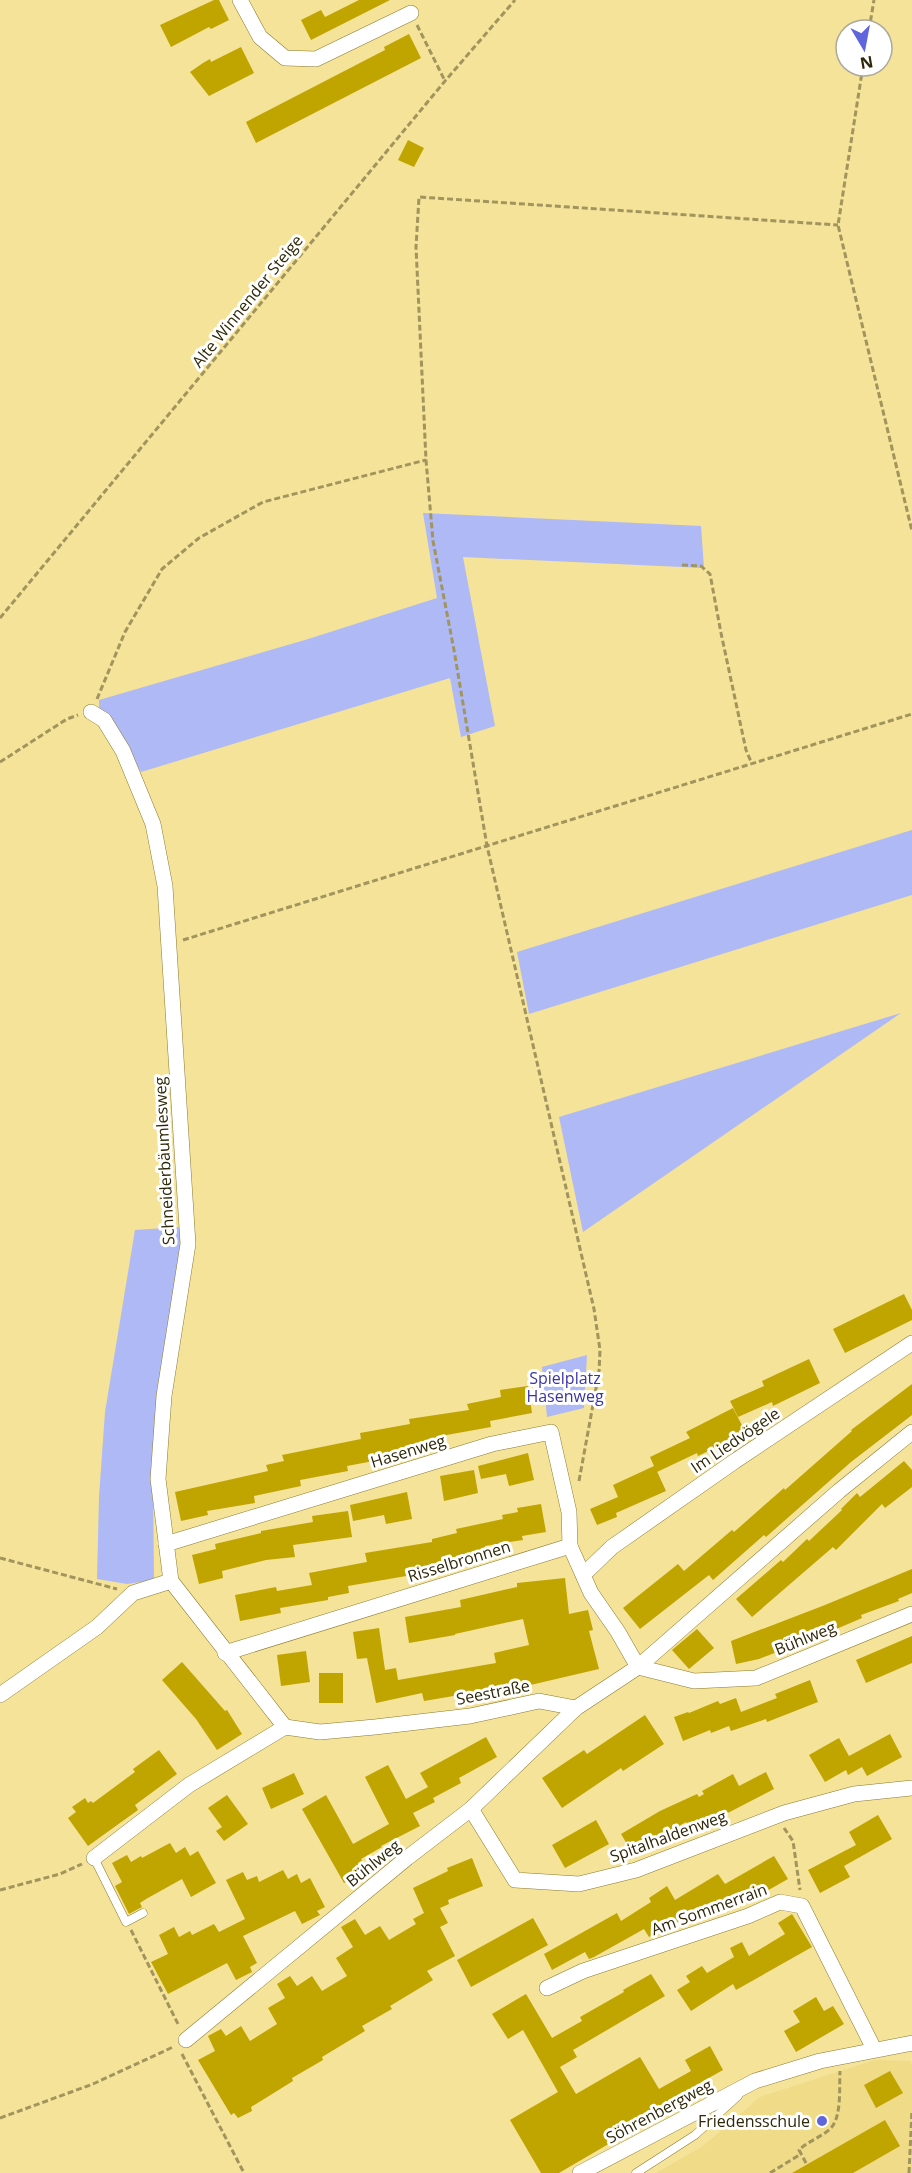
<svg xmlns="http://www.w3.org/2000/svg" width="912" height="2173" viewBox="0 0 912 2173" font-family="'Open Sans',sans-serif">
<rect width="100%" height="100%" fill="#f4e398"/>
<polygon fill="#efdb88" points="875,2060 910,2061 912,2065 912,2173 656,2173 703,2146 760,2097"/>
<g fill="#aeb9f6">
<polygon points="423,513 701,526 704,568 463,557 495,726 461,737 450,678 141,772 127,748 99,710 99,700 305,640 437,598"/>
<polygon points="912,830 912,895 529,1014 517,952"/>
<polygon points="901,1013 583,1232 559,1117"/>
<polygon points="181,1227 182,1249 153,1484 154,1580 127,1584 97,1579 99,1497 105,1412 135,1230"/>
<polygon points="587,1355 584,1408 547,1417 542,1367"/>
</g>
<g fill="#c0a400">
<polygon points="214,0 219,0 229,20 211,29 209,27 171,47 160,25"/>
<polygon points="359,0 390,0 311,40 301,20 321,10 325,17"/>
<polygon points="409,34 421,58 256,143 246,122 385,50 384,47"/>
<polygon points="241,47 254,73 209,96 190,72 203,63 210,59 211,62"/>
<polygon points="408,140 424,148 414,167 398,160"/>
<polygon points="904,1294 912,1310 912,1320 845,1353 833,1329"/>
<polygon points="809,1359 820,1383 773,1406 772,1402 738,1417 730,1401 764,1386 762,1381"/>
<polygon points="912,1384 912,1415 851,1462 766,1537 764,1535 713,1580 709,1575 640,1629 623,1608 678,1564 684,1571 732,1530 734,1532 784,1488 785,1490 852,1431 851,1430"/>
<polygon points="528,1386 532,1413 490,1421 491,1427 441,1436 442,1443 394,1452 395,1457 347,1466 348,1471 300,1480 301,1486 254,1496 255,1503 207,1511 208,1515 181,1521 175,1492 268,1471 266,1465 284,1461 282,1455 361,1439 360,1433 410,1424 409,1419 469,1410 467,1404 501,1397 500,1390"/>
<polygon points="733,1408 746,1433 698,1456 697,1453 657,1472 655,1467 666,1491 616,1513 617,1517 597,1525 590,1509 618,1497 613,1485 654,1466 650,1457 690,1438 686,1432"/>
<polygon points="528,1453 534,1480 509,1486 506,1474 481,1479 478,1466"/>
<polygon points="904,1461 912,1470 912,1487 885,1508 882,1504 836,1550 833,1547 752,1617 736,1599 781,1560 783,1562 807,1539 809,1541 842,1510 841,1509 857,1493 860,1497"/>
<polygon points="474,1470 478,1493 444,1501 440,1476"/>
<polygon points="407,1492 412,1519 386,1524 384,1515 353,1521 350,1505"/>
<polygon points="541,1504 546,1532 522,1536 523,1540 485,1546 486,1550 462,1555 462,1558 417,1568 418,1574 348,1586 349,1593 328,1597 328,1600 280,1608 281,1613 240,1621 235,1595 276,1587 277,1591 312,1585 309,1573 367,1562 365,1553 432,1542 432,1539 457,1533 456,1529 503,1519 502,1515 518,1512 517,1508"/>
<polygon points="348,1511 352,1537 293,1545 295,1557 266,1560 222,1571 223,1578 199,1584 192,1555 216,1549 215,1544 261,1533 261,1531 313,1522 312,1516"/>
<polygon points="912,1569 912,1593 898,1599 899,1601 861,1615 862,1618 820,1636 759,1659 736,1664 731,1641 825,1605"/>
<polygon points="565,1578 569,1614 588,1610 593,1630 589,1631 599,1669 496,1693 495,1689 424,1701 422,1693 376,1703 367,1658 357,1659 353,1632 379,1628 385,1670 396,1668 398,1680 496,1663 494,1653 529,1645 523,1619 455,1634 455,1635 409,1643 405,1617 461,1607 460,1600 517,1587 517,1583"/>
<polygon points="697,1629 714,1648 689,1669 672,1650"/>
<polygon points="912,1636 912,1663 866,1683 856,1660"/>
<polygon points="306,1651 310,1682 281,1686 277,1655"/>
<polygon points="182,1662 225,1711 227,1710 242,1734 217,1750 196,1719 162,1680"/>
<rect x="319" y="1673" width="24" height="30"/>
<polygon points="810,1680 818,1702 767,1722 766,1719 731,1731 729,1726 711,1733 710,1730 683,1741 674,1717 688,1712 689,1713 718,1701 720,1704 736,1698 741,1712 777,1698 775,1694"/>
<polygon points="645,1715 664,1744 623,1771 621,1768 562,1808 542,1778 584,1750 587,1754"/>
<polygon points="890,1734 902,1757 867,1776 862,1767 848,1775 846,1770 825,1782 809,1755 839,1738 849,1756"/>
<polygon points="486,1737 497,1757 459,1778 461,1783 433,1798 429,1790 435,1802 413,1813 420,1826 381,1846 382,1847 361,1859 368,1870 344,1883 302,1809 326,1795 353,1844 389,1824 365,1777 388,1765 406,1799 428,1787 420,1773"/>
<polygon points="159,1750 177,1774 135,1805 138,1810 88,1846 68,1818 76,1812 72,1807 85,1798 88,1803 91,1801 93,1803 135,1772 133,1769"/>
<polygon points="766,1772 774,1789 691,1832 686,1822 633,1854 621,1834 660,1811 697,1794 699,1797 704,1794 702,1791 733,1774 739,1786"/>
<polygon points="294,1773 304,1794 271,1809 262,1788"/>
<polygon points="227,1795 248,1824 224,1841 216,1831 222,1827 208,1808"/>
<polygon points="878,1815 892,1839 844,1866 850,1877 820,1893 808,1870 856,1845 849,1832"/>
<polygon points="596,1820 609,1844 565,1868 552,1845"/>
<polygon points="170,1843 176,1853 185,1847 190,1856 198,1851 216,1883 191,1897 182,1879 146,1899 140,1903 142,1907 129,1914 115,1886 122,1882 112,1863 127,1855 131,1862 141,1856 142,1858"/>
<polygon points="774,1856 788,1879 758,1896 753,1889 724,1907 721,1902 704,1913 702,1909 649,1937 644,1929 594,1957 589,1959 585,1952 552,1970 544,1954 617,1913 621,1921 651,1902 649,1898 667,1886 675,1900 718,1874 725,1884"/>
<polygon points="472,1858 483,1886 448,1900 449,1904 440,1908 448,1923 440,1927 455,1956 427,1971 433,1980 390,2006 392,2009 362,2026 365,2031 322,2057 323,2060 292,2078 293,2081 251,2107 252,2111 238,2118 234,2113 231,2115 198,2060 215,2051 208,2036 221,2029 226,2036 241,2026 250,2041 277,2024 268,2008 285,1998 277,1984 290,1976 297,1986 312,1976 322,1991 347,1976 336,1958 353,1947 341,1927 355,1919 365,1935 380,1926 389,1940 416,1924 413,1919 424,1913 413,1888 448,1871 447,1868"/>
<polygon points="283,1870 288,1879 297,1874 301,1883 310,1878 325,1907 317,1911 320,1915 302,1924 295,1911 243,1936 257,1963 250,1967 252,1972 236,1980 227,1963 168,1994 151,1962 168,1954 159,1935 174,1927 179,1937 190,1931 192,1935 214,1924 219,1932 245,1919 226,1880 243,1872 247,1880 257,1876 259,1882"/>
<polygon points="792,1914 812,1947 736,1990 733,1984 691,2011 677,1990 690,1982 686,1976 702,1966 707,1973 734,1957 730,1948 742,1942 749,1956 785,1934 778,1923"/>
<polygon points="533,1918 548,1945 471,1987 457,1960"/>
<polygon points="651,1974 665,1996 573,2050 577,2057 560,2067 576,2094 640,2057 659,2089 691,2071 685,2060 710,2046 723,2070 698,2084 700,2088 680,2099 682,2101 559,2173 541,2173 510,2120 558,2092 523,2030 508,2039 492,2014 526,1994 552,2038 582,2021 580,2017 624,1992 623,1990"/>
<polygon points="816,1997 824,2011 833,2006 844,2024 796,2052 784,2031 800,2022 793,2011"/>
<polygon points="890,2071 903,2093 876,2108 864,2085"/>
<polygon points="885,2120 900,2146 853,2173 792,2173"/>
</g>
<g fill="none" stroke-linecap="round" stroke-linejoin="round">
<g stroke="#8b7a30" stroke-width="9">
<g id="lane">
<polyline points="94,1858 126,1922 143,1913"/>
<polyline points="636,2173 695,2135 738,2096"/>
</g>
</g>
<g stroke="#8b7a30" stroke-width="16">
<g id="street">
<polyline points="240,0 260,37 285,58 316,59 411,13"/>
<polyline points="91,712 104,720 123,751 153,824 165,886 188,1244 164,1396 158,1479 171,1581 285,1727"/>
<polyline points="166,1544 492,1444 551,1432 569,1512 570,1546 591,1593 618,1632 638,1667"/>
<polyline points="584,1574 612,1547 735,1461 912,1343"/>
<polyline points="225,1653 570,1546"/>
<polyline points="638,1667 694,1681 756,1678 912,1614"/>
<polyline points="0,1695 97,1627 133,1593 171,1581"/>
<polyline points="471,1809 515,1880 579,1884 636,1870 784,1813 854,1794 912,1788"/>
<polyline points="94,1858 189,1785 285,1727 320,1732 375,1727 470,1716 539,1701 576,1708"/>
<polyline points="547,1988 583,1971 748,1916 780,1902 802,1906 874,2049"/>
<polyline points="186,2040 407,1858 471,1809 576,1708 638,1667 839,1491 912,1432"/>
<polyline points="580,2173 755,2081 820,2061 912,2043"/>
</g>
</g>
<g stroke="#a1945c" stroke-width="3" stroke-dasharray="6 3" stroke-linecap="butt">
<polyline points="417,25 445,81"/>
<polyline points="869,30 874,0"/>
<polyline points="863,66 838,225 912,531"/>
<polyline points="682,565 701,566 710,574 721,633 746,750 752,764"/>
<polyline points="0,618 445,81 515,0"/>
<polyline points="97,699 125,632 162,569 199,538 263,502 426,460"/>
<polyline points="0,762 67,719 78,715"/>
<polyline points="183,940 912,714"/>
<polyline points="579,1481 599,1372 600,1350 594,1309 487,846 454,650 433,541 426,460 416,247 419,197 838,225"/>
<polyline points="0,1558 117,1589"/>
<polyline points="784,1828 793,1841 800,1890"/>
<polyline points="0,1890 60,1874 82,1864"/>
<polyline points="131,1930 179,2026"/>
<polyline points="182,2054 244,2173"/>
<polyline points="0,2118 93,2084 173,2047"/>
<path d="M806,2163l-7,-13c9,-9 23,-13 32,-22 11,-12 8,-41 9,-57"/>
<polyline points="770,2173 801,2154"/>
<polyline points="909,2173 912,2110"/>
</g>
<use href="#lane" stroke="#fff" stroke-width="8"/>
<use href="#street" stroke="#fff" stroke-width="15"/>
</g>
<circle fill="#5e65dd" stroke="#fff" stroke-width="2" cx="822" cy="2121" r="6"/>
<g text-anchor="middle" stroke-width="6" stroke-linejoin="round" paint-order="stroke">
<g font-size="16" fill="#2e2708" stroke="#fff">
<text transform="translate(247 301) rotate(-51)" y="6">Alte Winnender Steige</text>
<text transform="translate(164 1161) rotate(-93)" y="6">Schneiderbäumlesweg</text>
<text transform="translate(735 1440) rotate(-34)" y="6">Im Liedvögele</text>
<text transform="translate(408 1451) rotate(-17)" y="6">Hasenweg</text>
<text transform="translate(459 1561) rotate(-17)" y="6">Risselbronnen</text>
<text transform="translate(805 1638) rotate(-22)" y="6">Bühlweg</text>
<text transform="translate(493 1692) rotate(-11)" y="6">Seestraße</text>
<text transform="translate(668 1836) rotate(-20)" y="6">Spitalhaldenweg</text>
<text transform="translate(373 1863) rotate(-39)" y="6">Bühlweg</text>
<text transform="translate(709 1909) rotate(-20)" y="6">Am Sommerrain</text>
<text transform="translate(659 2111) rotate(-28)" y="6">Söhrenbergweg</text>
</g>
<g font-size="16" fill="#3935a9" stroke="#fff">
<text x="565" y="1384">Spielplatz<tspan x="565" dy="18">Hasenweg</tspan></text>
</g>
<g font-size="16" fill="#2e2708" stroke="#fff" text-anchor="end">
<text x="810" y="2127">Friedensschule</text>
</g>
</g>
<g transform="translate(864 48) rotate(170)"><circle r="28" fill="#ffffff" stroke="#aba99c" stroke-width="1.5"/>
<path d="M0-4.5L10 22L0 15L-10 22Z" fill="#5e65dd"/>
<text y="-9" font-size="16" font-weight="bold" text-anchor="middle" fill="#2e2708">N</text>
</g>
</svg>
